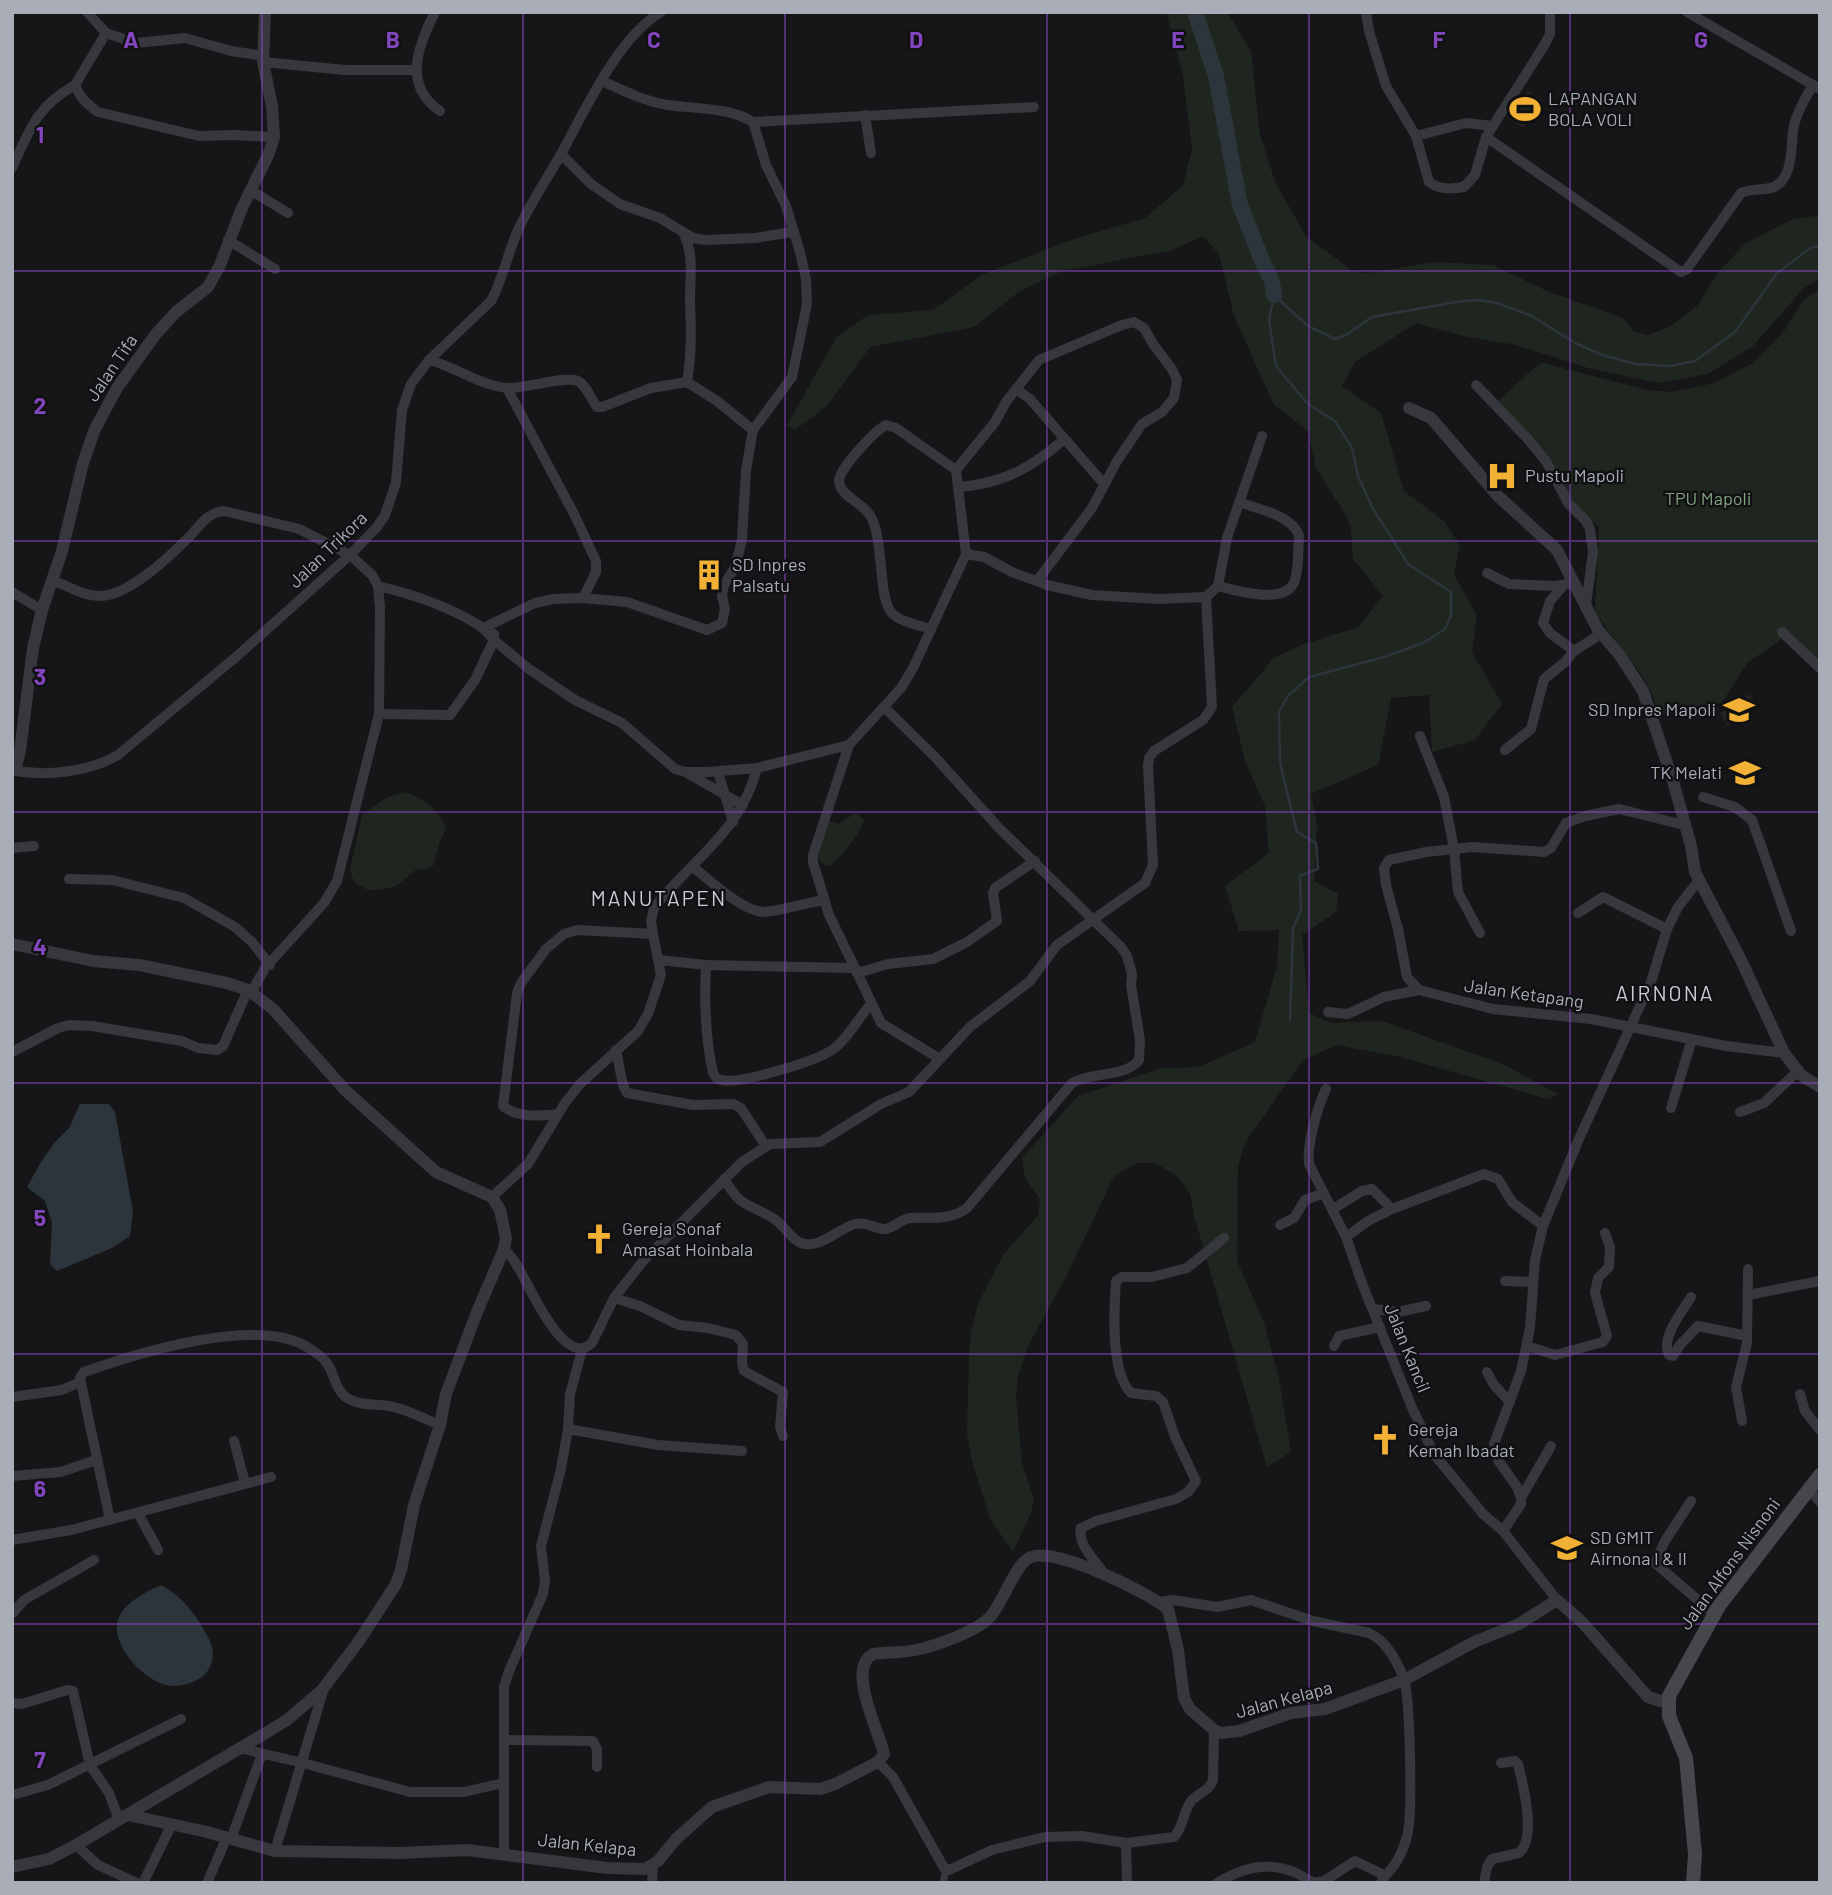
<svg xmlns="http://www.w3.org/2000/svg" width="1832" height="1895" viewBox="0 0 1832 1895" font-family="Barlow,sans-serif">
<rect width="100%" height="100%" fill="#161618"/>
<polygon fill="#222225" points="1749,694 1757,706 1728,726 1720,714"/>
<g fill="#1e261f">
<polygon points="1166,12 1227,12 1251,51 1260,135 1276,184 1306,236 1353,271 1368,273 1435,262 1493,265 1547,291 1623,318 1633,331 1648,335 1669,327 1697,306 1719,271 1746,243 1791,220 1820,215 1820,278 1803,289 1753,346 1708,374 1658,383 1588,368 1516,345 1464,336 1416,323 1355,362 1342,386 1381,413 1404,491 1444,521 1460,545 1454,575 1477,615 1472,652 1502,704 1475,740 1432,752 1429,695 1391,698 1378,765 1311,794 1317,824 1314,881 1338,894 1336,912 1302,935 1309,1013 1331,1023 1382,1021 1505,1065 1558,1094 1548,1099 1396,1056 1336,1045 1302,1061 1245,1143 1238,1167 1237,1261 1264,1323 1279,1378 1291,1452 1267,1467 1194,1216 1190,1194 1177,1176 1155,1163 1137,1163 1114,1176 1065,1279 1028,1346 1018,1376 1016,1397 1022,1462 1034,1500 1031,1513 1013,1552 990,1519 971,1458 967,1433 969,1357 971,1332 978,1304 1003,1255 1038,1215 1040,1200 1025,1177 1022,1158 1078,1096 1161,1068 1198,1067 1255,1042 1277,966 1279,930 1239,931 1225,886 1269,853 1265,806 1245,761 1232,707 1274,658 1301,645 1358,627 1383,596 1353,559 1351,529 1347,517 1316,468 1308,431 1274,405 1234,316 1219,254 1202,236 1173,250 1062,271 1020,291 974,327 870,347 827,406 795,430 787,425 836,338 868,315 933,310 983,274 1074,239 1145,218 1183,185 1192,149 1183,76"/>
<polygon points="1528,91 1541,100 1523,127 1510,119"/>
<path d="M1820,289v372l-35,-24 -38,26 -31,49 -29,-1 -31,5c6,-28 -47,-79 -61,-105l4,-84c-8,-7 -17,-14 -24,-23 -28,-37 -38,-72 -79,-101 12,-10 36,-36 47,-40l105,27 25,2 41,-9 39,-20 31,-32 20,-31z"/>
<path d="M406,792c19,8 33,16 40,37l-6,12 -7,25 -7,4 -9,-1 -21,17 -16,4h-12l-14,-8 -4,-12 12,-55 25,-18z"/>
<path d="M855,813l9,6c-1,11 -25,41 -34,47 -8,-1 -11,-4 -12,-12l10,-33 11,3z"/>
</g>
<g fill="#2c353c">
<polygon points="80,1104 109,1104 115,1112 133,1212 130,1236 112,1248 57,1271 50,1264 52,1223 45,1201 27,1187 41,1162 55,1142 69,1128"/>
<path d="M161,1585c20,10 37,32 47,52 14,27 -4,48 -35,49 -25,0 -66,-42 -54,-69 7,-15 28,-26 42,-32z"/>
</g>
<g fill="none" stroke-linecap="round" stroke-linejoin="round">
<g stroke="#2c353c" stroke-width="2.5">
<polyline points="1274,295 1269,320 1276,366 1308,404 1335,421 1352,448 1358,476 1372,507 1408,564 1451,592 1451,615 1445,629 1423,643 1381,658 1309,677 1288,696 1279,712 1280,763 1297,832 1316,843 1318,869 1300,876 1301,910 1293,929 1290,1020"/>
<polyline points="1274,295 1308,326 1335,339 1346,335 1372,317 1462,301 1479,300 1497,303 1532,316 1575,343 1602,355 1636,364 1670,366 1695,361 1735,332 1777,273 1812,247 1820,247"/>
</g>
<polyline stroke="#2c353c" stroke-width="16" points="1195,12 1216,76 1240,205 1263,263 1272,281 1274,295"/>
<polyline stroke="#37383d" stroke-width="7" points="943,1883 946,1869"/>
<g stroke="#37383d" stroke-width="10">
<path d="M87,12l19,21 -31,52c5,13 12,19 23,27l101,24 34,-1 41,2"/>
<path d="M435,12c-17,34 -33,73 5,99"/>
<path d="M1366,12l3,19 17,55 30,50 13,46c11,8 22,7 35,5l11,-12 11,-38 59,-93 5,-10v-22"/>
<polyline points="1687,12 1820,89"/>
<polyline points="106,33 136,43 185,38 231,51 264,56"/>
<polyline points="263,62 345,70 417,70"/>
<polyline points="865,115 871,153"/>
<polyline points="753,122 1034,107"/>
<polyline points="1416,136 1466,123 1493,126"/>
<path d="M1486,137l195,135 6,-3 54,-76c11,-5 23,-2 33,-6 21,-10 16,-44 20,-62 4,-15 11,-27 19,-40"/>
<polyline points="561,154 591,184 620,204 660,218 693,238 705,240 755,238 793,232"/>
<path d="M12,168c18,-39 24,-61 63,-83"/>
<polyline points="250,190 288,213"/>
<path d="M684,234c10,22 6,41 6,65 1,28 2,55 -3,83l30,19 36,29"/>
<polyline points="228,240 275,269"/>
<path d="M429,360c27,7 50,25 78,28 18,1 59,-13 71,-7 8,4 13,18 19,26h5l49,-19 36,-6"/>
<polyline points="1476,385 1526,437 1546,461 1568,503 1586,521 1590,529 1593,552 1586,605"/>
<polyline points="507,388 574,514 596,561 596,572 583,598"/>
<polyline points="1016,389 1030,399 1104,484"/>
<polyline points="956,470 995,422 1006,402 1039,360 1122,325 1134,322 1144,328 1153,344 1172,369 1177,380 1174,398 1162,412 1142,424 1117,461 1092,508 1037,581"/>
<polyline points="956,470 966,554"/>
<path d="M959,487c42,-3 73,-19 104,-47"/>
<polyline points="1487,573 1509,584 1556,586 1572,583"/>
<path d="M53,581c17,5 29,15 47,15 27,0 67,-37 86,-56 12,-11 20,-28 38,-29l75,18 51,26 22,20 6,11 2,21 -1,107 -42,167 -13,22 -59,65 -14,25"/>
<path d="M378,586c38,9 73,21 105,42l52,-25 18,-4 30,-1 44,4 80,28 15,-7 3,-14 -3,-13 2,-11 11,-18 7,-27 4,-70 7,-40 39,-53 15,-73 -1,-25 -6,-27 -14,-46 -20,-41 -13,-43c-24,-15 -58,-13 -85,-17 -24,-4 -44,-14 -66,-24"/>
<path d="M1218,586c19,5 69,20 77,-6 4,-14 3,-30 4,-45 -8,-20 -41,-26 -60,-33"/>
<polyline points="1563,586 1550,601 1543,623 1550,633 1574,651"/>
<polyline points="12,592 42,610"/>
<path d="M483,628l11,12 35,29 46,31 47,23 53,46 11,3h21l50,-4 92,-23 52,-57 12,-20 18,-39c-12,-4 -32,-7 -40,-17 -13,-16 -7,-71 -20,-95 -7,-14 -30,-20 -32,-35 -2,-12 37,-52 47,-57l10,3 60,42"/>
<polyline points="931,629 966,554 984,557 1012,572 1047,585 1092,595 1159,599 1206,597 1218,586 1227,538 1262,436"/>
<polyline points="1782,632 1820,668"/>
<polyline points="379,714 450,715 475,680 494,640 494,634"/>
<polyline points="1420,736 1444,797 1454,849 1458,892 1480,933"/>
<polyline points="1505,750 1531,729 1544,679 1565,662 1574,651 1601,634"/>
<path d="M12,770c33,7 77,2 106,-15l118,-98 114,-102 27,-28 8,-12 11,-32 6,-73 9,-26 18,-24 62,-59c13,-24 17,-51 29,-75 11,-24 27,-47 40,-70 24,-44 58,-119 101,-144"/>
<polyline points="718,772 733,822"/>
<polyline points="687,773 743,805"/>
<polyline points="1703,797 1735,807 1752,820 1791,931"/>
<polyline points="1684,825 1619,809 1585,816 1566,823 1551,848 1544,852 1472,847 1426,852 1389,860 1384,868 1386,885 1398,929 1407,977 1419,990 1493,1009 1591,1019 1726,1046 1784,1053"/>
<polyline points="12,848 34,846"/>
<path d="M693,867c17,13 47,43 70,45 13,0 46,-10 61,-12"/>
<polyline points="69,879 112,880 184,898 235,927 252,942 270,965"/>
<polyline points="1578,913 1603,897 1667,929"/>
<polyline points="659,960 706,965 855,968 829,915 813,862 813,855 849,745"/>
<path d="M706,965c-2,38 -1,71 7,108 3,5 2,5 8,7 18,5 95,-19 111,-30 14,-9 27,-33 39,-46"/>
<polyline points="855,968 881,1023 940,1059"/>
<polyline points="857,973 888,964 933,959 967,942 997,921 993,893 995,888 1035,861"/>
<polyline points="1328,1012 1348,1014 1384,997 1419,990"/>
<polyline points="616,1050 623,1085 627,1093 693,1105 733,1104 741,1108 765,1145"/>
<polyline points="12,1052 58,1028 69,1025 92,1026 182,1041 198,1048 217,1050 223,1046 248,990"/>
<path d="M1326,1089c-9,19 -19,55 -17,75l37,73 17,49 50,124 21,44 49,60 20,17 54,69"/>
<polyline points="1671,1108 1692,1039"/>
<polyline points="1740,1112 1764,1103 1798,1071"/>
<path d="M558,1114c-18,2 -41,4 -55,-8l14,-113 4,-10 25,-34 18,-15 13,-4 76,4 -2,-13 3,-13c37,-48 87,-76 103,-140"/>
<path d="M724,1179c5,7 9,15 16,21 12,9 26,12 37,21 8,6 15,19 24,22 18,7 38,-15 54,-19 12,-3 20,6 31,5 9,-2 15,-10 24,-11 20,-1 40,3 57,-10l105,-125c21,-12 53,-5 67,-23l1,-20 -9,-55 1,-11 -5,-18 -6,-9 -122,-119 -64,-71 -50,-49"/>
<polyline points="492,1197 528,1164 565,1103 580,1084 638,1031 648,1014 661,975 653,934"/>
<polyline points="1333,1209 1362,1191 1372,1189 1392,1209"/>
<polyline points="1280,1225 1294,1218 1305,1200 1324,1193"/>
<polyline points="1346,1237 1368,1221 1392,1209 1484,1174 1498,1179 1512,1202 1543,1226"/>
<path d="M504,1249c4,4 8,8 11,13 12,17 48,109 77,81l22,-45 29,-37 99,-99 28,-18 50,-2 61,-38 28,-12 61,-65 60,-46 27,-36 88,-62 8,-18 -5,-99 1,-8 5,-7 49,-31 9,-13 -6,-110"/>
<polyline points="1505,1281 1533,1282"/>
<polyline points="1748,1295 1820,1281"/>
<path d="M1691,1297c-9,15 -31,41 -22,58l4,1 7,-11 18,-19 49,10"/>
<polyline points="614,1298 640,1306 679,1325 708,1328 736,1335 743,1344 742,1363 744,1371 783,1392 780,1427 783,1436"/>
<polyline points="1373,1309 1398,1312 1426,1306"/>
<polyline points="1334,1346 1339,1336 1380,1327"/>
<polyline points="1527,1346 1555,1355 1603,1342 1607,1336 1595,1293 1598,1278 1609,1267 1610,1247 1605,1233"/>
<polyline points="1487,1372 1494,1385 1510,1402"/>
<polyline points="1800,1394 1805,1411 1820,1430"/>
<polyline points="12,1397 62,1390 80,1382"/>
<polyline points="1742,1421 1736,1387 1747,1343 1748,1269"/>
<polyline points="568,1429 658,1445 742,1451"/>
<polyline points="234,1441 245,1483"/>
<polyline points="12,1476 61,1472 96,1460"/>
<polyline points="1810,1490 1820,1502"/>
<polyline points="1521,1498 1551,1446"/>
<polyline points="1691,1501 1665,1541 1655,1563 1714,1614"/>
<polyline points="138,1513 158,1550"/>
<path d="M110,1520l-30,-142 4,-6c54,-19 174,-57 225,-24 5,4 13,8 17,14 9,11 8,27 21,36 15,9 32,5 47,9 16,4 31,12 46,18"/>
<polyline points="1503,1531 1521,1504 1521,1498 1517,1487 1498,1460 1494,1444 1521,1371 1530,1328 1535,1260 1543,1226 1578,1141 1651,982 1667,929 1678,907 1699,880"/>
<polyline points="12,1540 71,1530 271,1477"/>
<path d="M1103,1572c-9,-13 -26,-28 -22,-44l15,-7 80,-22 12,-7 8,-11 -21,-44 -12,-35 -7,-6 -25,-3c-21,-21 -17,-84 -15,-112l6,-4h30l35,-9 37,-30"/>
<path d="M1160,1602l13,-2 44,7 34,-7 62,21 56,12c18,8 28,28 35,46 6,18 9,140 3,157 -2,8 -6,18 -10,25 -5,9 -12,13 -16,22"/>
<polyline points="12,1614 24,1600 94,1560"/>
<polyline points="12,1703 22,1704 67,1690 73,1691 90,1765 109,1793 119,1820"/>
<polyline points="504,1740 593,1741 597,1749 597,1767"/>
<polyline points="239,1748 303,1763 410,1792 464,1792 503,1783"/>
<path d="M878,1762l15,15 51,91 5,2 43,-20 53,-13 37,-1 44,7 48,-6c10,-10 9,-27 18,-37 8,-8 17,-9 21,-20l1,-50"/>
<polyline points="12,1795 48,1785 181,1719"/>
<polyline points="231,1839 262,1754"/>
<polyline points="1126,1843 1127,1883"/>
<polyline points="76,1845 98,1865 137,1883"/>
<polyline points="275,1851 324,1688"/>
<polyline points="504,1854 504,1687 509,1671 543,1594 545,1581 541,1546 561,1469 568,1429 570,1394 582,1350"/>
<polyline points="143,1883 172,1824"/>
<polyline points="207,1883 226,1839"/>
<polyline points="652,1883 653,1866"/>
<path d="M1217,1883c25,-15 49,-22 77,-11 7,3 13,8 21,11"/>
<polyline points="1315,1883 1324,1881 1355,1861 1384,1875"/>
<path d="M1484,1883l3,-16 5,-8 27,-6c18,-16 4,-68 -1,-89l-3,-3 -14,2"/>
</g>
<g stroke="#37383d" stroke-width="12">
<polyline points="1409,408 1431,418 1498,496 1557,550 1598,630 1619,654 1643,691 1673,781 1691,846 1695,872 1740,958 1784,1053 1801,1075 1820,1087"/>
<polyline points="12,769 17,763 20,751 33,648 42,610 62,551 83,463 95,429 117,388 156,334 176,312 208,287 220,265 242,208 269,153 274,137 272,106 263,62 265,12"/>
<polyline points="12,944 93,961 139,965 227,983 248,990 273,1009 345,1090 436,1172 492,1197 500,1210 506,1238 504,1249 477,1312 446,1394 440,1425 414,1505 401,1570 396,1584 359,1641 322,1690 287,1720 269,1731 76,1845 49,1859 12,1867"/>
<path d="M128,1815l75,16 72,20 125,2 67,-3 140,18 38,1 13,-8 18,-22 36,-32 57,-20 51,2 15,-5 43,-22 6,-8c-5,-23 -38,-86 -11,-100 14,-2 29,-1 43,-4 19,-4 59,-18 73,-32 14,-14 26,-55 42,-61 25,-10 116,35 137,52l10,41 6,48 6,11 24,21 7,3 18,-2 52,-18 34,-4 79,-29 70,-38 45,-18 38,-24 25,22 66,75 12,4 8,-2"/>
</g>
<polyline stroke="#45474d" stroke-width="14" points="1693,1883 1695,1854 1686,1758 1669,1716 1669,1696 1719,1606 1820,1475"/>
</g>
<path fill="none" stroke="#8446be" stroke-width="2" stroke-opacity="0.55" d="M262,12v1871M523,12v1871M785,12v1871M1047,12v1871M1309,12v1871M1570,12v1871M12,271h1808M12,541h1808M12,812h1808M12,1083h1808M12,1354h1808M12,1624h1808"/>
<defs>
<g id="stadium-bare" transform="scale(2.415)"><path d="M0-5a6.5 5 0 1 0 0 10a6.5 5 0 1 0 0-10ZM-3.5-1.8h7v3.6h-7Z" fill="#f2b134" stroke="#111113" stroke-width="2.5" paint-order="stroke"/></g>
<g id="hospital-bare" transform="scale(2.415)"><path d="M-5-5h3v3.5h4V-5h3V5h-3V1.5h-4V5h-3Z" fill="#f2b134" stroke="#111113" stroke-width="2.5" paint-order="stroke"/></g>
<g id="building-bare" transform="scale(2.415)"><path d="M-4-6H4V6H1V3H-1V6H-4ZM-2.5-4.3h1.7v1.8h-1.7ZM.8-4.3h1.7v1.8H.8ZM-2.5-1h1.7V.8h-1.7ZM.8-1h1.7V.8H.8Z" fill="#f2b134" stroke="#111113" stroke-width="2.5" paint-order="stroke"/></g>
<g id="school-bare" transform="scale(2.415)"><path d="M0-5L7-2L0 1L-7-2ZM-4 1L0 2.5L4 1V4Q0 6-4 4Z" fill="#f2b134" stroke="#111113" stroke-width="2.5" paint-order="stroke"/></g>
<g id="church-bare" transform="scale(2.415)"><path d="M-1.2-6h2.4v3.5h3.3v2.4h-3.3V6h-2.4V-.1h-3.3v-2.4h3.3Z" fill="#f2b134" stroke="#111113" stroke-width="2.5" paint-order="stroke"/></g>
</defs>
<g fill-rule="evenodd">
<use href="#stadium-bare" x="1525" y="109"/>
<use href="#hospital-bare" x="1502" y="476"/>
<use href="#building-bare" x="709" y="575"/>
<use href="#school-bare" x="1739" y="710"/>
<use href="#school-bare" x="1745" y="773"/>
<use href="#church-bare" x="599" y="1239"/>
<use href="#church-bare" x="1385" y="1440"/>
<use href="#school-bare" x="1567" y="1548"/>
</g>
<g text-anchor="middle" stroke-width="5" stroke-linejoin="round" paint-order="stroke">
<g font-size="18" fill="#a8adb8" stroke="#111113" text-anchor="start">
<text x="1548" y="105">LAPANGAN<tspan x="1548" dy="21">BOLA VOLI</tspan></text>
<text x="1525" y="482">Pustu Mapoli</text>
<text x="732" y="571">SD Inpres<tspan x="732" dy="21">Palsatu</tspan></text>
<text x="1716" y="716" text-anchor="end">SD Inpres Mapoli</text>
<text x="1722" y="779" text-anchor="end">TK Melati</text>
<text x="622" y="1235">Gereja Sonaf<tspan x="622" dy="21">Amasat Hoinbala</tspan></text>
<text x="1408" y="1436">Gereja<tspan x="1408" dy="21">Kemah Ibadat</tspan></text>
<text x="1590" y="1544">SD GMIT<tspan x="1590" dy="21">Airnona I &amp; II</tspan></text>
</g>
<g font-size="18" fill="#a8adb8" stroke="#111113">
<text transform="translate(112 368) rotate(-56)" y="6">Jalan Tifa</text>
<text transform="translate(328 550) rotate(-44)" y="6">Jalan Trikora</text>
<text transform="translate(1524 994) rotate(8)" y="6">Jalan Ketapang</text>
<text transform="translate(1407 1348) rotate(68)" y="6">Jalan Kancil</text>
<text transform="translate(1730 1564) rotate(-54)" y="6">Jalan Alfons Nisnoni</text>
<text transform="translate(1284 1700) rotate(-15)" y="6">Jalan Kelapa</text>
<text transform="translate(587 1845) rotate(6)" y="6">Jalan Kelapa</text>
</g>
<g font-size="18" fill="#7fa381" stroke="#111113">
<text x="1708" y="505">TPU Mapoli</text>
</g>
<g font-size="21" letter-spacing="2" fill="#c9ccd4" stroke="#111113">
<text x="659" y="906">MANUTAPEN</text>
<text x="1665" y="1001">AIRNONA</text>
</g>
</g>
<g font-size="23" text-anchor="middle" font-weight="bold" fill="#8446be" stroke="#111113" stroke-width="5" stroke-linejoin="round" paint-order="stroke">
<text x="131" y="48">A</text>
<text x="393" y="48">B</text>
<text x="654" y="48">C</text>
<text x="916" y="48">D</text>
<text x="1178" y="48">E</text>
<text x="1439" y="48">F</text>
<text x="1701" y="48">G</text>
<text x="40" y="143">1</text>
<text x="40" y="414">2</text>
<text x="40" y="685">3</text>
<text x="40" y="955">4</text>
<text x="40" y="1226">5</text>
<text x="40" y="1497">6</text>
<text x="40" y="1768">7</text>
</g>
<rect width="1832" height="1895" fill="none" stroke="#a8adb8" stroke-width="28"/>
</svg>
